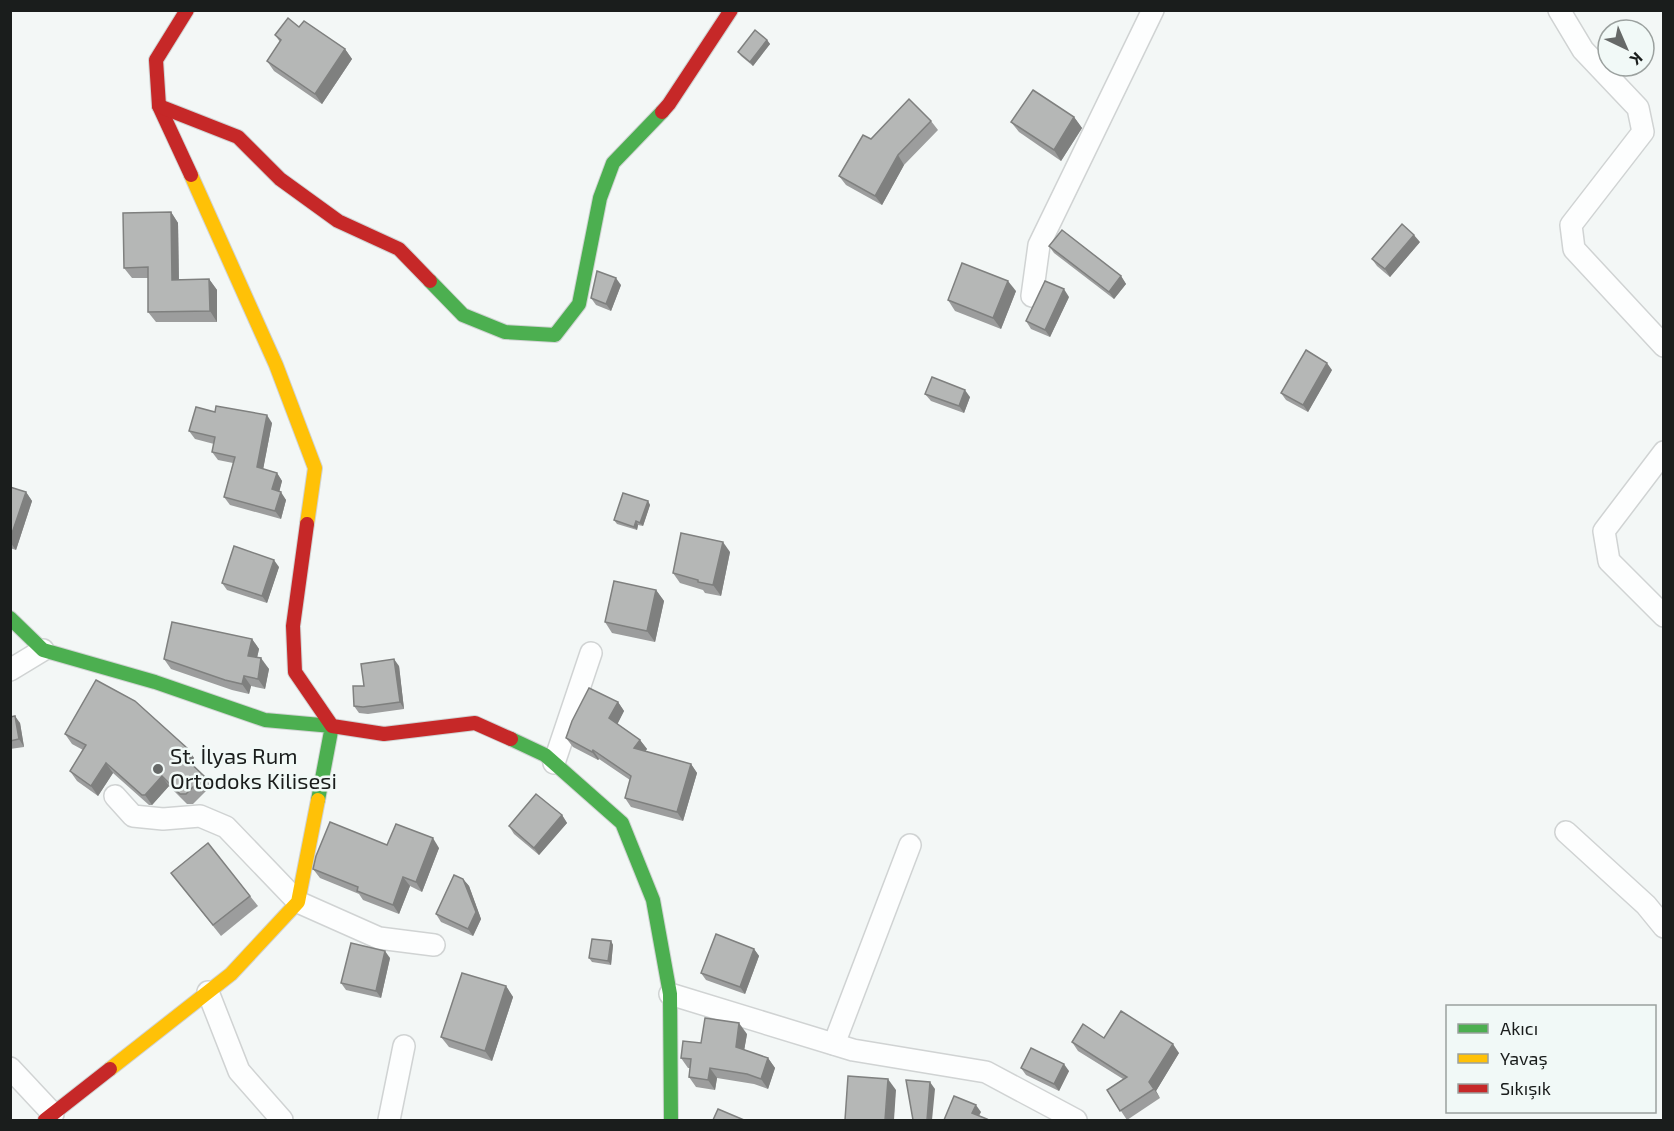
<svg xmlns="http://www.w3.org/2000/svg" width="1674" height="1131" viewBox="0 0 1674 1131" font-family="'Exo 2',sans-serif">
<rect width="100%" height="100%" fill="#f3f7f6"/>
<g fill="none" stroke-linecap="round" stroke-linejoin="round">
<g stroke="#d0d3d3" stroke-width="24">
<g id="street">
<polyline points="1559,10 1583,50 1638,108 1643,132 1571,225 1574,249 1664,346"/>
<polyline points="1032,296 1039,245 1153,10"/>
<polyline points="1664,452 1604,531 1609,561 1664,616"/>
<polyline points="10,670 43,650"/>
<polyline points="554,763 591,653"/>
<polyline points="115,796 133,816 163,819 200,816 226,827 298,902 379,938 434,945"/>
<polyline points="1566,832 1646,905 1664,927"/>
<polyline points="208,992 239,1071 282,1120"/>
<polyline points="670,994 853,1050 986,1072 1076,1120"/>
<polyline points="834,1044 910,845"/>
<polyline points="10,1068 53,1114"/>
<polyline points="389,1120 404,1046"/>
</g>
</g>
<g stroke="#d0d3d3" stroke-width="16">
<g id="fast">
<polyline points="430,281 463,315 505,332 555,335 579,304 600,198 613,163 662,112"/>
<polyline points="10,618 43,650 155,682 265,720 332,726 318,800"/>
<polyline points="511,739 545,755 622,823 653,900 670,994 671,1120"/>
</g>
</g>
<g stroke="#d0d3d3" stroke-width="16">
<g id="slow">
<polyline points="191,175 276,365 315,468 307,524"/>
<polyline points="110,1069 231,974 298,902 318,800"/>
</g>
</g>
<g stroke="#d0d3d3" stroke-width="16">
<g id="jam">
<polyline points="187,10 156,60 159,106 191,175"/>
<polyline points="159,106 238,137 280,179 338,221 399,249 430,281"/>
<polyline points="662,112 669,104 731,10"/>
<polyline points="307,524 293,626 295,672 332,726 384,734 475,723 511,739"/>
<polyline points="45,1120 110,1069"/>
</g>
</g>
<use href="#street" stroke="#fdfefe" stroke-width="21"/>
<use href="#fast" stroke="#4caf50" stroke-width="14"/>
<use href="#slow" stroke="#ffc107" stroke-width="14"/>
<use href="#jam" stroke="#c62828" stroke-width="14"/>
</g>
<g fill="#9c9d9d">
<polygon points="275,35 345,49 352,59 322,104 274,71 267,61 280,42"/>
<polygon points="767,40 770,44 753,66 741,56 738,52"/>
<polygon points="1074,117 1082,128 1061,161 1019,132 1011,122"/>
<polygon points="931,121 938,130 904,165 882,205 846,185 839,176 871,139"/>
<polygon points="171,212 178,223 179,279 209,279 217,290 217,322 156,322 148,312 148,278 132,278 124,268"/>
<polygon points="1420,242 1390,277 1377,266 1372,259"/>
<polygon points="1049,246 1121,276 1126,284 1114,299 1054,253"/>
<polygon points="621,285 611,311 596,305 591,298"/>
<polygon points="1016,291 1001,329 955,311 948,300"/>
<polygon points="1069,297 1050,337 1031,329 1026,321"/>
<polygon points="1332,370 1308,412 1286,400 1281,393"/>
<polygon points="925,394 970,397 964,413 931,401"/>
<polygon points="215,412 272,423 263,469 277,473 282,481 279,491 286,500 281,519 230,505 224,497 233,463 218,460 212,452 214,444 195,439 189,431"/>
<polygon points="10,487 26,492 32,501 16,550 10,548"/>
<polygon points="648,501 650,505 643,526 638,525 637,530 617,524 614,520"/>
<polygon points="730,552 721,596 705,593 703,590 680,583 673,573"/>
<polygon points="279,567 267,603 227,590 222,583"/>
<polygon points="656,590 664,601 655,642 612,633 605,622"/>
<polygon points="252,639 259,649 257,658 269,669 265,689 251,686 249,694 232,690 171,669 164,659"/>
<polygon points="399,666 404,709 368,714 359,713 354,706"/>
<polygon points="618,702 624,711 617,724 640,740 647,749 645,751 691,764 697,773 683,821 631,807 625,798 630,780 599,759 598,760 573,747 566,738"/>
<polygon points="10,717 20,723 24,747 10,749"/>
<polygon points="65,734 187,748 194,758 190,762 204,776 211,786 193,804 187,804 169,786 152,805 149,805 113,773 98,796 77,781 70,771 83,750 72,744"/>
<polygon points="562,815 567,823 539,855 514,834 509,826"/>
<polygon points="387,845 439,848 422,892 410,886 399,914 363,900 359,894 320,878 313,869"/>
<polygon points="171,873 250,896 258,906 221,936"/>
<polygon points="463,879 469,886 481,919 473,936 441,922 436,914"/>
<polygon points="611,941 613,945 611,965 592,962 589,958"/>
<polygon points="754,949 759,956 745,994 706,980 701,973"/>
<polygon points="390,958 381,998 346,990 341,983"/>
<polygon points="506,986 513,997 492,1061 449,1047 441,1037"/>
<polygon points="747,1034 744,1050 768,1058 775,1068 768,1089 754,1084 717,1078 715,1090 696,1087 689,1077 690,1068 688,1068 681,1058 701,1043"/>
<polygon points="1104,1038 1179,1053 1156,1091 1160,1098 1127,1120 1107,1090 1123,1079 1078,1051 1072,1042"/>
<polygon points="1021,1068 1069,1071 1059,1091 1026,1075"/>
</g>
<g fill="#7f807f">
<polygon points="767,40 770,44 753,66 750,62"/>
<polygon points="345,49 352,59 322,104 315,94"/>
<polygon points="1074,117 1082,128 1061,161 1054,150"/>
<polygon points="898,155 904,165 882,205 875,196"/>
<polygon points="171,212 178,223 179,290 172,280"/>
<polygon points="1414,235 1420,242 1390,277 1385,269"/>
<polygon points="1121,276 1126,284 1114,299 1109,292"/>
<polygon points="616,278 621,285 611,311 606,304"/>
<polygon points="209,279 217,290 217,322 210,311"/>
<polygon points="1008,281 1016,291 1001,329 993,318"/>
<polygon points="1064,289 1069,297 1050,337 1045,330"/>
<polygon points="1327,363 1332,370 1308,412 1303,405"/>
<polygon points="965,390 970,397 964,413 959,406"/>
<polygon points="267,415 272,423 262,475 257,467"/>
<polygon points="277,473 282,481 278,497 272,489"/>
<polygon points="26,492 32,501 16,550 10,542 10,539"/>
<polygon points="281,492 286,500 281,519 275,511"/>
<polygon points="648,501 650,505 643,526 640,523"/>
<polygon points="636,521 638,525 637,530 634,527"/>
<polygon points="723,542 730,552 721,596 713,585"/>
<polygon points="274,560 279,567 267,603 262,596"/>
<polygon points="656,590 664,601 655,642 647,631"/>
<polygon points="252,639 259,649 255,666 248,656"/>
<polygon points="261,658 269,669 265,689 258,679"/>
<polygon points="394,659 399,666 404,709 400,702"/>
<polygon points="244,676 251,686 249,694 242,684"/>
<polygon points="618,702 624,711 616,727 609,718"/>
<polygon points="15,716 20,723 24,747 19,739"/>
<polygon points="640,740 647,749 641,757 634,748"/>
<polygon points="187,748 194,758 188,764 181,754"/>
<polygon points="593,750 599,759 598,760 592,752"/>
<polygon points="106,763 113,773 98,796 91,786"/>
<polygon points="691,764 697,773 683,821 677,812"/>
<polygon points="162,776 169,786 152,805 145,795"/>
<polygon points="562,815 567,823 539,855 534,848"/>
<polygon points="433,838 439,848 422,892 416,882"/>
<polygon points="403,877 410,886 399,914 393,905"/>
<polygon points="463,879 469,886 481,919 473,936 468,929"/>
<polygon points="611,941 613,945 611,965 608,961"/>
<polygon points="754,949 759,956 745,994 740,987"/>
<polygon points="385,951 390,958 381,998 376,991"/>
<polygon points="506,986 513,997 492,1061 485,1051"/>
<polygon points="739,1023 747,1034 743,1057 736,1047"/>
<polygon points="1173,1044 1179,1053 1156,1091 1160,1098 1149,1082"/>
<polygon points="768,1058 775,1068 768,1089 761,1079"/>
<polygon points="1064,1064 1069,1071 1059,1091 1054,1084"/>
<polygon points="710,1068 717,1078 715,1090 708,1080"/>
<polygon points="888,1079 896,1090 894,1120 885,1120"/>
<polygon points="930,1082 935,1089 932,1120 927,1120"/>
<polygon points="976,1105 981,1112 977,1120 972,1113"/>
</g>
<g fill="#b5b7b6" stroke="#7f807f" stroke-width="1.5">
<polygon points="288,18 299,27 304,21 345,49 315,94 267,61 281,40 275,35"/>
<polygon points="755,30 767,40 750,62 738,52"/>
<polygon points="1033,90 1074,117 1054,150 1011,122"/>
<polygon points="909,99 931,121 898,155 875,196 839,176 863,135 871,139"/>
<polygon points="171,212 172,280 209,279 210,311 148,312 148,267 124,268 123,213"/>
<polygon points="1402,224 1414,235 1385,269 1372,259"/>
<polygon points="1062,230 1121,276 1109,292 1049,246"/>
<polygon points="962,263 1008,281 993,318 948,300"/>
<polygon points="597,271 616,278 606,304 591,298"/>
<polygon points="1045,281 1064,289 1045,330 1026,321"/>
<polygon points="1306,350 1327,363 1303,405 1281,393"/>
<polygon points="932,377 965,390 959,406 925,394"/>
<polygon points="216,406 267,415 257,467 277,473 272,489 281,492 275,511 224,497 235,457 212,452 215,437 189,431 196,407 215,412"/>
<polygon points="10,487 26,492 10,539"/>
<polygon points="623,493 648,501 640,523 636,521 634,527 614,520"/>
<polygon points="681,533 723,542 713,585 698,582 698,580 673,573"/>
<polygon points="234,546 274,560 262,596 222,583"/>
<polygon points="614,581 656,590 647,631 605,622"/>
<polygon points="172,622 252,639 248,656 261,658 258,679 244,676 242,684 225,680 164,659"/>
<polygon points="394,659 400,702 363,707 354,706 353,686 364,686 361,664"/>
<polygon points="96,680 135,701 187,748 181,754 204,776 186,794 180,794 162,776 145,795 142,795 106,763 91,786 70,771 86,745 65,734"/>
<polygon points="589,688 618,702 609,718 640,740 634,748 691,764 677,812 625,798 631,776 593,750 592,752 566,738 572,721"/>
<polygon points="15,716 19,739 10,741 10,717"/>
<polygon points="536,794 562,815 534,848 509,826"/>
<polygon points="330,822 387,845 396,824 433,838 416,882 403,877 393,905 357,891 358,887 313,869 316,856"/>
<polygon points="208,843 250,896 213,925 171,873"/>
<polygon points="454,875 463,879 476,912 468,929 436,914"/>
<polygon points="716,934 754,949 740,987 701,973"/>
<polygon points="592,939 611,941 608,961 589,958"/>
<polygon points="351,943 385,951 376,991 341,983"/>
<polygon points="462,973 506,986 485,1051 441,1037"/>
<polygon points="1121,1011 1173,1044 1149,1082 1154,1089 1120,1111 1107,1090 1127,1077 1072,1042 1083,1024 1104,1038"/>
<polygon points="705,1018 739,1023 736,1047 768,1058 761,1079 747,1074 710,1068 708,1080 689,1077 691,1059 681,1058 683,1041 701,1043"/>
<polygon points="1031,1048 1064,1064 1054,1084 1021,1068"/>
<polygon points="848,1076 888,1079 885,1120 845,1120"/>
<polygon points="906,1080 930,1082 927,1120 913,1120"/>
<polygon points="954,1096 976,1105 972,1113 987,1119 986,1120 944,1120"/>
<polygon points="718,1109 744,1120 713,1120"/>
</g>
<circle fill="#666968" stroke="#f1f9f7" stroke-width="2" cx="158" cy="769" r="6"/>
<g text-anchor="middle" stroke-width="5" stroke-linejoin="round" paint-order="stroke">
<g font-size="22" fill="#1a1d1c" stroke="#f1f9f7" text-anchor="start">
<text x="170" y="764">St. İlyas Rum<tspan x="170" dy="25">Ortodoks Kilisesi</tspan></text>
</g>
</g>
<rect width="1674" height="1131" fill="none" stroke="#1a1d1c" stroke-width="24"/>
<rect x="1446" y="1005" width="210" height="108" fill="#f1f9f7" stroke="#9ba19f" stroke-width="1.5"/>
<rect x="1458" y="1024" width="30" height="9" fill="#4caf50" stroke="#9ba19f" stroke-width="1.5"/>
<text x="1500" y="1035" font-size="18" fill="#1a1d1c">Akıcı</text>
<rect x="1458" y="1054" width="30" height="9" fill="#ffc107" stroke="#9ba19f" stroke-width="1.5"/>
<text x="1500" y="1065" font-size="18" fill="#1a1d1c">Yavaş</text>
<rect x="1458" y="1084" width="30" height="9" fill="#c62828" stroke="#9ba19f" stroke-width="1.5"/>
<text x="1500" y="1095" font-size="18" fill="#1a1d1c">Sıkışık</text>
<g transform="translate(1626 48) rotate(136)"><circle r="28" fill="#f1f9f7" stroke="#9ba19f" stroke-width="1.5"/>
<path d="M0-4.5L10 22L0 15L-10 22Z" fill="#666968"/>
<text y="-9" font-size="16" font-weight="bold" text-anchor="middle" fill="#1a1d1c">K</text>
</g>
</svg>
